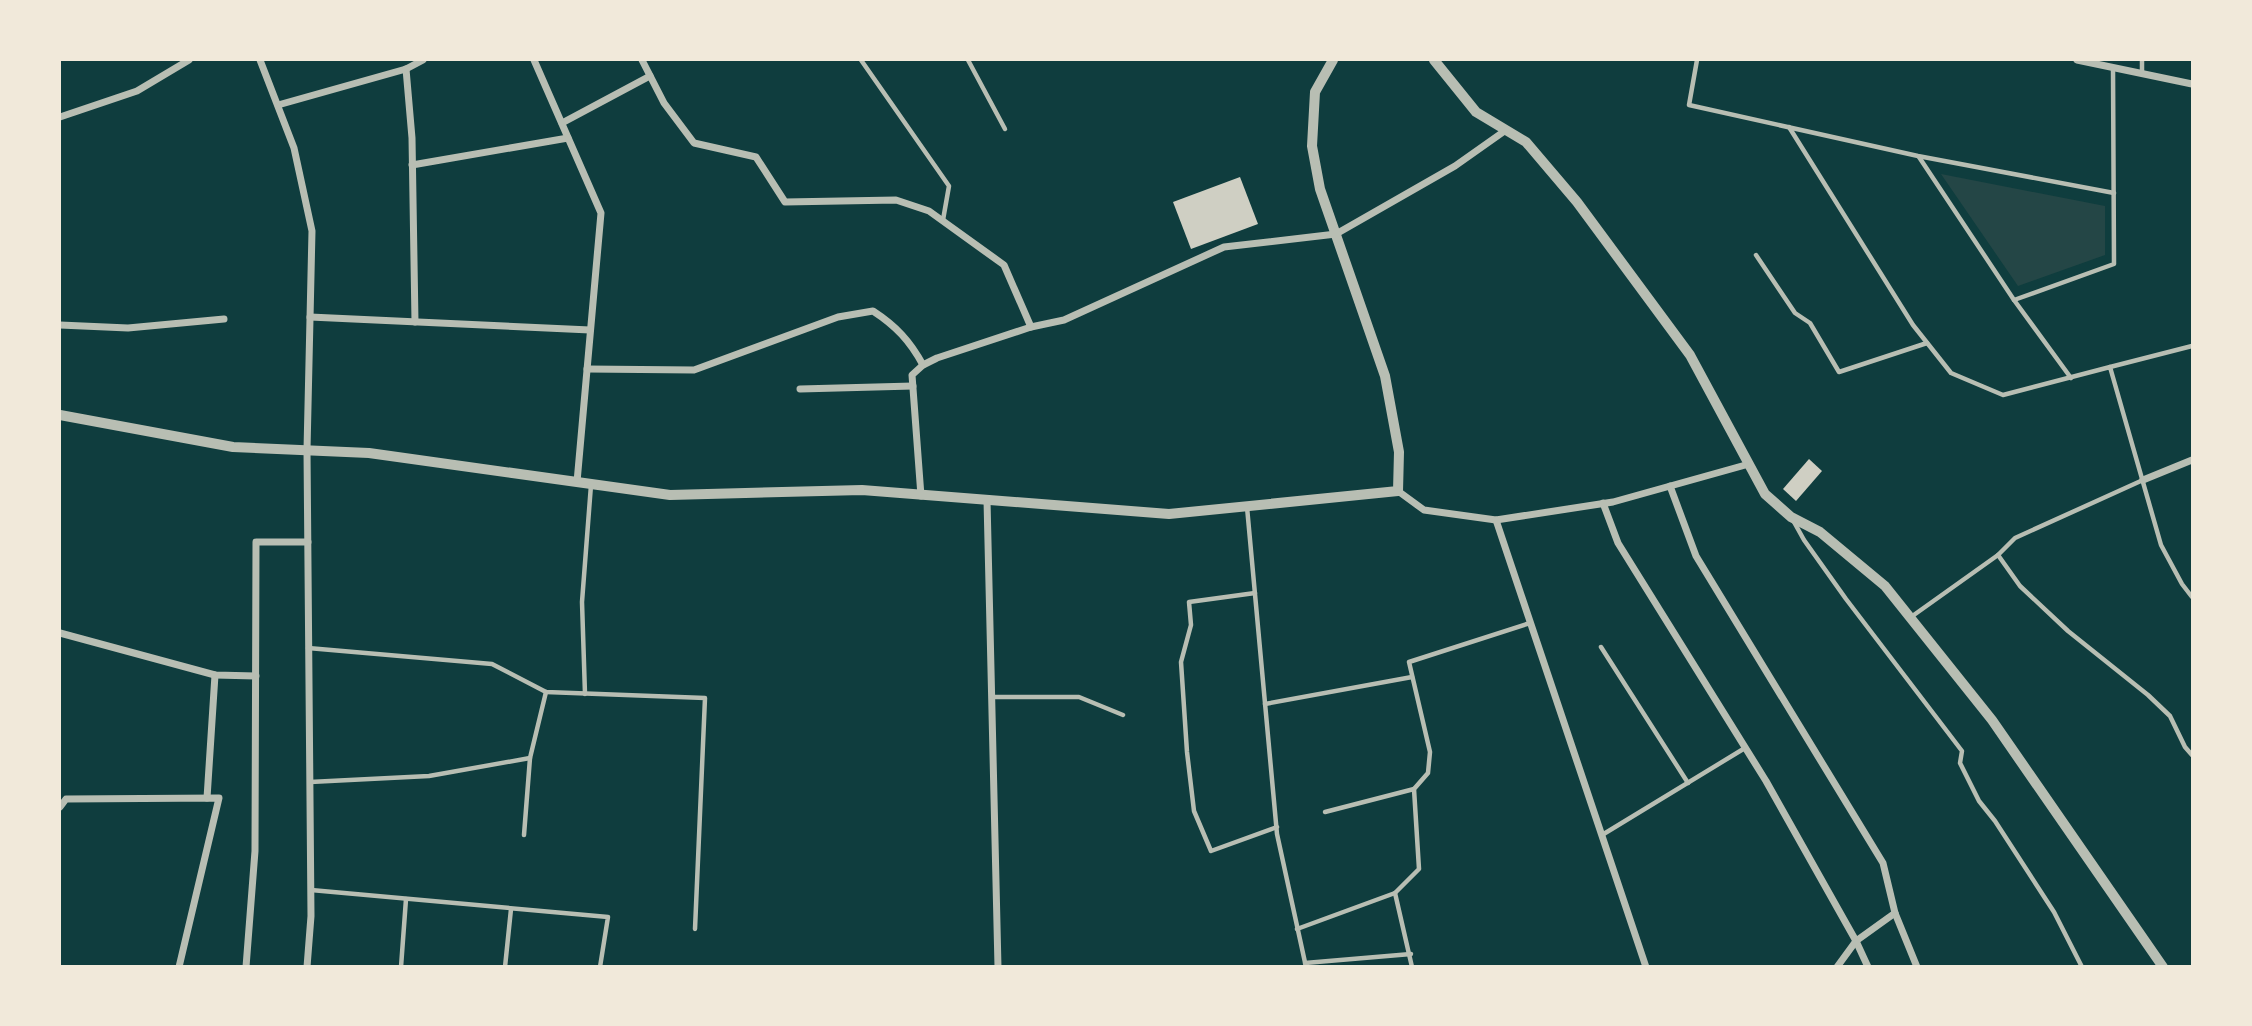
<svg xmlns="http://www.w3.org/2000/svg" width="2252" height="1026" viewBox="0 0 2252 1026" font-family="'Fira Sans Condensed',sans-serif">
<rect width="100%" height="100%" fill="#0f3d3e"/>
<polygon fill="#244646" points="1941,174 2105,206 2105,255 2018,286"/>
<g fill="#cfcfc3">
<polygon points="1240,177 1258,224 1191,249 1173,202"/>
<polygon points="1809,459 1822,471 1796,501 1783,489"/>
</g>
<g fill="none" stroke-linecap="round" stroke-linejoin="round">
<g stroke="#b8beb3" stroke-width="4.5">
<polyline points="861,60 949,186 943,220"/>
<polyline points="968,60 1005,129"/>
<polyline points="1697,60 1689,105 1918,156 2114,193"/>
<polyline points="2142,73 2142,60"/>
<polyline points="1789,127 1913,325 1951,373 2003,395 2110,367 2161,545 2182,584 2192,597"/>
<polyline points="1919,157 2014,300 2071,378"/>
<polyline points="1756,255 1795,313 1810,323 1839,372 1927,343"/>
<polyline points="2014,300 2114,264 2113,68"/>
<polyline points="2110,367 2192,346"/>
<polyline points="1247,507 1277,834 1306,967"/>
<polyline points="1794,522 1804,540 1846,599 1962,751 1960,763 1979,801 1995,821 2054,912 2082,967"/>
<polyline points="1998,555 2020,586 2068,631 2148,695 2170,716 2185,747 2192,755"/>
<polyline points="1255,593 1189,602 1191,625 1181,662 1187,752 1194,811 1211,851 1277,827"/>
<polyline points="1911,617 1998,555 2015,538 2143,480"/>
<polyline points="1601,647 1688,783"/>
<polyline points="308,648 492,664 546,692 705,698 695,929"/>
<polyline points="585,694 582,602 591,485"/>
<polyline points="992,697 1079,697 1123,715"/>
<polyline points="1265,704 1412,677"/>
<polyline points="310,782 429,776 530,758"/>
<polyline points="1325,812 1414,789"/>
<polyline points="524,835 530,758 546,692"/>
<polyline points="1602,835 1745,748"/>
<polyline points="311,890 608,917 600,967"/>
<polyline points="1395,893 1412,967"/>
<polyline points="1297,929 1395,893 1419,869 1414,789 1428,773 1430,752 1409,662 1530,623"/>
<polyline points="1305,963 1411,954"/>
<polyline points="401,967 406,899"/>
<polyline points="505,967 511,909"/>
</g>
<g stroke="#b8beb3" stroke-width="7">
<polyline points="260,60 294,148 312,231 307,450 311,916 307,967"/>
<polyline points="534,60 601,213 577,482"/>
<polyline points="642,60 664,103 694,143 756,157 785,202 896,200 929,211 1004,265 1031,327"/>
<polyline points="2077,60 2192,84"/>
<polyline points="406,69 412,138 415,322"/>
<polyline points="278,105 406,69 423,60"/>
<polyline points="60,117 137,91 189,60"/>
<polyline points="562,123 650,76"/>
<polyline points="412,165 568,138"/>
<polyline points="310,317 590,330"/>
<polyline points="60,325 128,328 224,319"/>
<path d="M587,369l107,1 144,-53 35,-6c23,15 37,30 50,54"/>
<polyline points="800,389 913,386"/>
<polyline points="2143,480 2192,460"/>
<polyline points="1670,486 1696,556 1883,863 1895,913 1917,967"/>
<polyline points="1398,491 1424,510 1496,520 1613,502 1749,464"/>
<polyline points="921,496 912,375 923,365 937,358 1031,327 1064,320 1224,247 1336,234 1455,166 1506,130"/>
<polyline points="987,500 998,967"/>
<polyline points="1603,503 1618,543 1766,781 1856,941 1868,967"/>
<polyline points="1496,520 1646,967"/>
<polyline points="60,633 215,675 256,676"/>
<polyline points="207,798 215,675"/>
<polyline points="60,807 66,799 219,798 179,967"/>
<polyline points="246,967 255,851 256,542 308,542"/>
<polyline points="1837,967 1856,941 1895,913"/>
</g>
<g stroke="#b8beb3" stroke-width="10">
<polyline points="1434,60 1476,112 1526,142 1577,202 1690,355 1765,494 1791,517 1820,532 1885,586 1992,720 2163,967"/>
<polyline points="60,415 233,447 369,453 670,495 862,490 1169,514 1398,491 1399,452 1385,376 1320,189 1312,146 1315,92 1333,60"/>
</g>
</g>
<rect width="2252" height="1026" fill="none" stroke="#f1e9da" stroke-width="122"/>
</svg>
